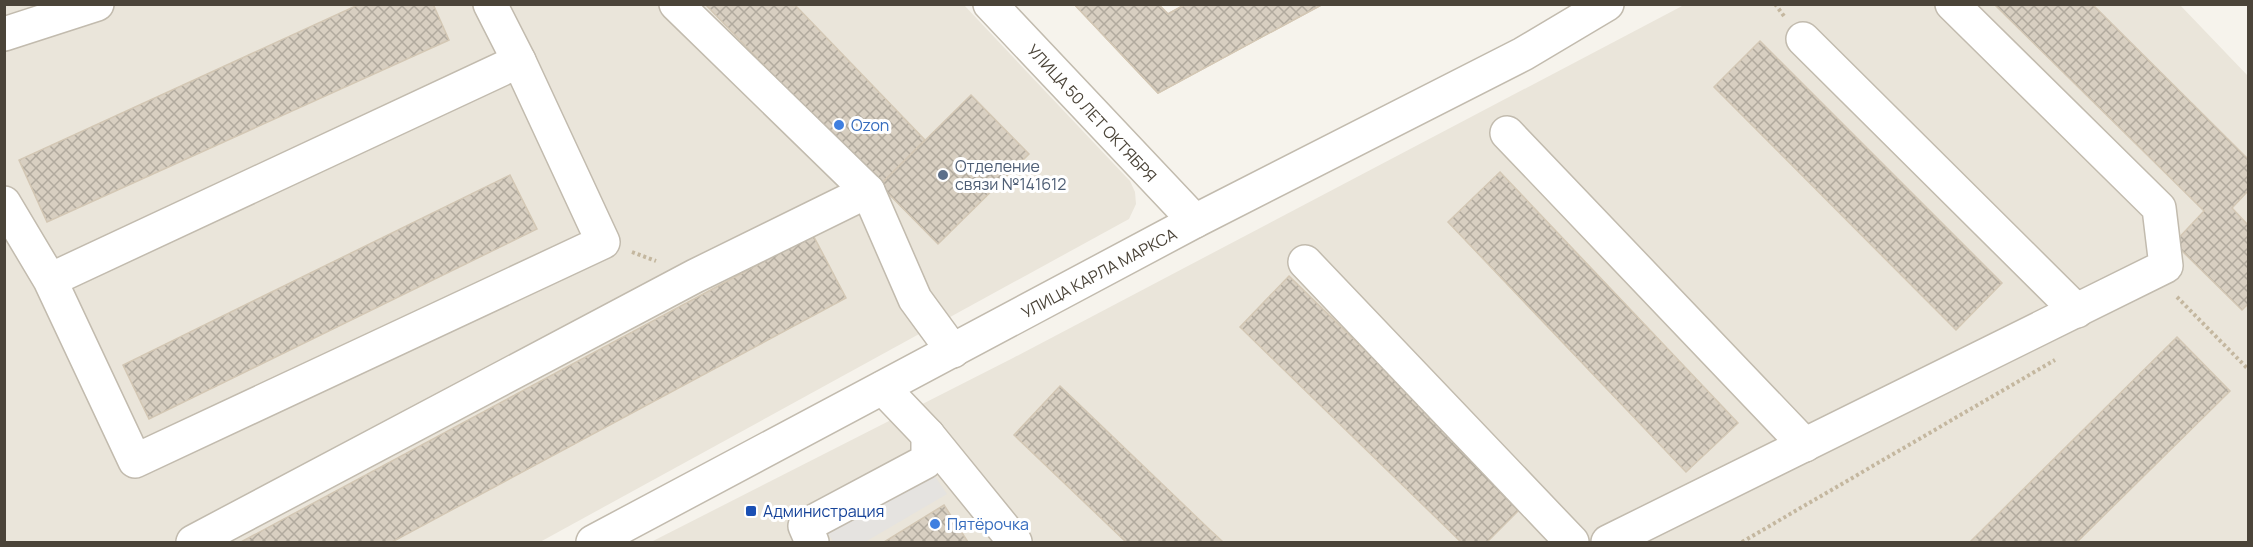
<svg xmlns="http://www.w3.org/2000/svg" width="2253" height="547" viewBox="0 0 2253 547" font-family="Manrope,sans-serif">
<defs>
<pattern id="building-cross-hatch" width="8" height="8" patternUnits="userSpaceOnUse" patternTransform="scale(1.5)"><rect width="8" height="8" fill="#d8cfc1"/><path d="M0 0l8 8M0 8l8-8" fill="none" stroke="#b1aa9e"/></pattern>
</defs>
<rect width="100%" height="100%" fill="#f6f3ec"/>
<g fill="#eae5da">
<polygon points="4,5 964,5 1130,181 1135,192 1136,204 1129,219 540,542 5,542"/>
<polygon points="1684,5 2180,5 2248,76 2248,542 651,542 1013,358"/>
</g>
<polygon fill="#e5e3e0" points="925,462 947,494 865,542 834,542 811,512"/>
<g fill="url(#building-cross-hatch)" stroke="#d3c7b4" stroke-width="1.5">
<polygon points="360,4 433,4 449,40 47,222 19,160"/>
<polygon points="705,4 794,4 925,140 880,185"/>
<polygon points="1074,4 1158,4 1168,14 1186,4 1323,4 1158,93"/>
<polygon points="1074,4 1158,4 1168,14 1186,4 1323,4 1158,93"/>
<polygon points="1994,4 2092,4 2248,159 2248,191 2232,208 2248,225 2248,304 2242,310 2174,243 2204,211"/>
<polygon points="1760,41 2002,283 1956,330 1714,87"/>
<polygon points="971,95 1029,154 938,244 880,185"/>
<polygon points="1500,172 1738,423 1686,472 1448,222"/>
<polygon points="510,175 537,229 149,419 123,365"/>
<polygon points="813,235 846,298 392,542 241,542"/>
<polygon points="1289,276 1524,505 1487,542 1461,542 1240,327"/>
<polygon points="2177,337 2230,391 2077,542 1970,542"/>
<polygon points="1060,386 1209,529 1223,542 1126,542 1014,435"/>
<polygon points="944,505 968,542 884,542"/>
</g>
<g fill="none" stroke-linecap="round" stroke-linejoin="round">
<g stroke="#c2bbae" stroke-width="36">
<g id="minor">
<polyline points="490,4 519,61"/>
<polyline points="990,4 1195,221"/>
<polyline points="4,34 97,4"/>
<polyline points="1803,39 2077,311"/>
<polyline points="1507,133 1805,445"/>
<polyline points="868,191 915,299 953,351"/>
<polyline points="4,203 50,280 135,461 603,242 519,61 50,280"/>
<polyline points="1305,262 1572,542"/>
<polyline points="883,388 928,435 1015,542"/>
<polyline points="193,542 695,276 868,191 676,4"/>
<polyline points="593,542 1195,221 1523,54 1607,4"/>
<polyline points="812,542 805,526 925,462 928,453 928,435"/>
<polyline points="1608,542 2166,266 2159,208 1952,4"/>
</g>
</g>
<g stroke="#c4b79f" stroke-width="4" stroke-dasharray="3 3" stroke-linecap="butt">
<polyline points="1775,4 1784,16"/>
<polyline points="632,252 656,261"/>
<polyline points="2177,297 2248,369"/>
<polyline points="1742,542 2055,360"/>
</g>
<use href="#minor" stroke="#fff" stroke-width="33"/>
</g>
<g fill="#3f7fe0" stroke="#fff" stroke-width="2">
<circle cx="839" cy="125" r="6"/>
<circle cx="935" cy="524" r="6"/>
</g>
<circle fill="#5c6f8a" stroke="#fff" stroke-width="2" cx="943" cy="175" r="6"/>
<rect fill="#1a4fb4" stroke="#fff" stroke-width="2" x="745" y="505" width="12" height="12" rx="3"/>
<g text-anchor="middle" stroke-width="6" stroke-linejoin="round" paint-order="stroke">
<g font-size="16" fill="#4b4439" stroke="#fff">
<text transform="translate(1092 113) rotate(47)" y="6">УЛИЦА 50 ЛЕТ ОКТЯБРЯ</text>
<text transform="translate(1099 273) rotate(-28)" y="6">УЛИЦА КАРЛА МАРКСА</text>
</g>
<g font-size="16" fill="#366cbe" stroke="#fff" text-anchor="start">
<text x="851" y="131">Ozon</text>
<text x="947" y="530">Пятёрочка</text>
</g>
<g font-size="16" fill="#4e5e75" stroke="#fff" text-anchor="start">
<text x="955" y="172">Отделение<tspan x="955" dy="18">связи №141612</tspan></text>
</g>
<g font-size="16" fill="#164399" stroke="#fff" text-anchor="start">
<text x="763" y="517">Администрация</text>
</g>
</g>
<rect width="2253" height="547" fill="none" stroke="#4b4439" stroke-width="12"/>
</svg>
